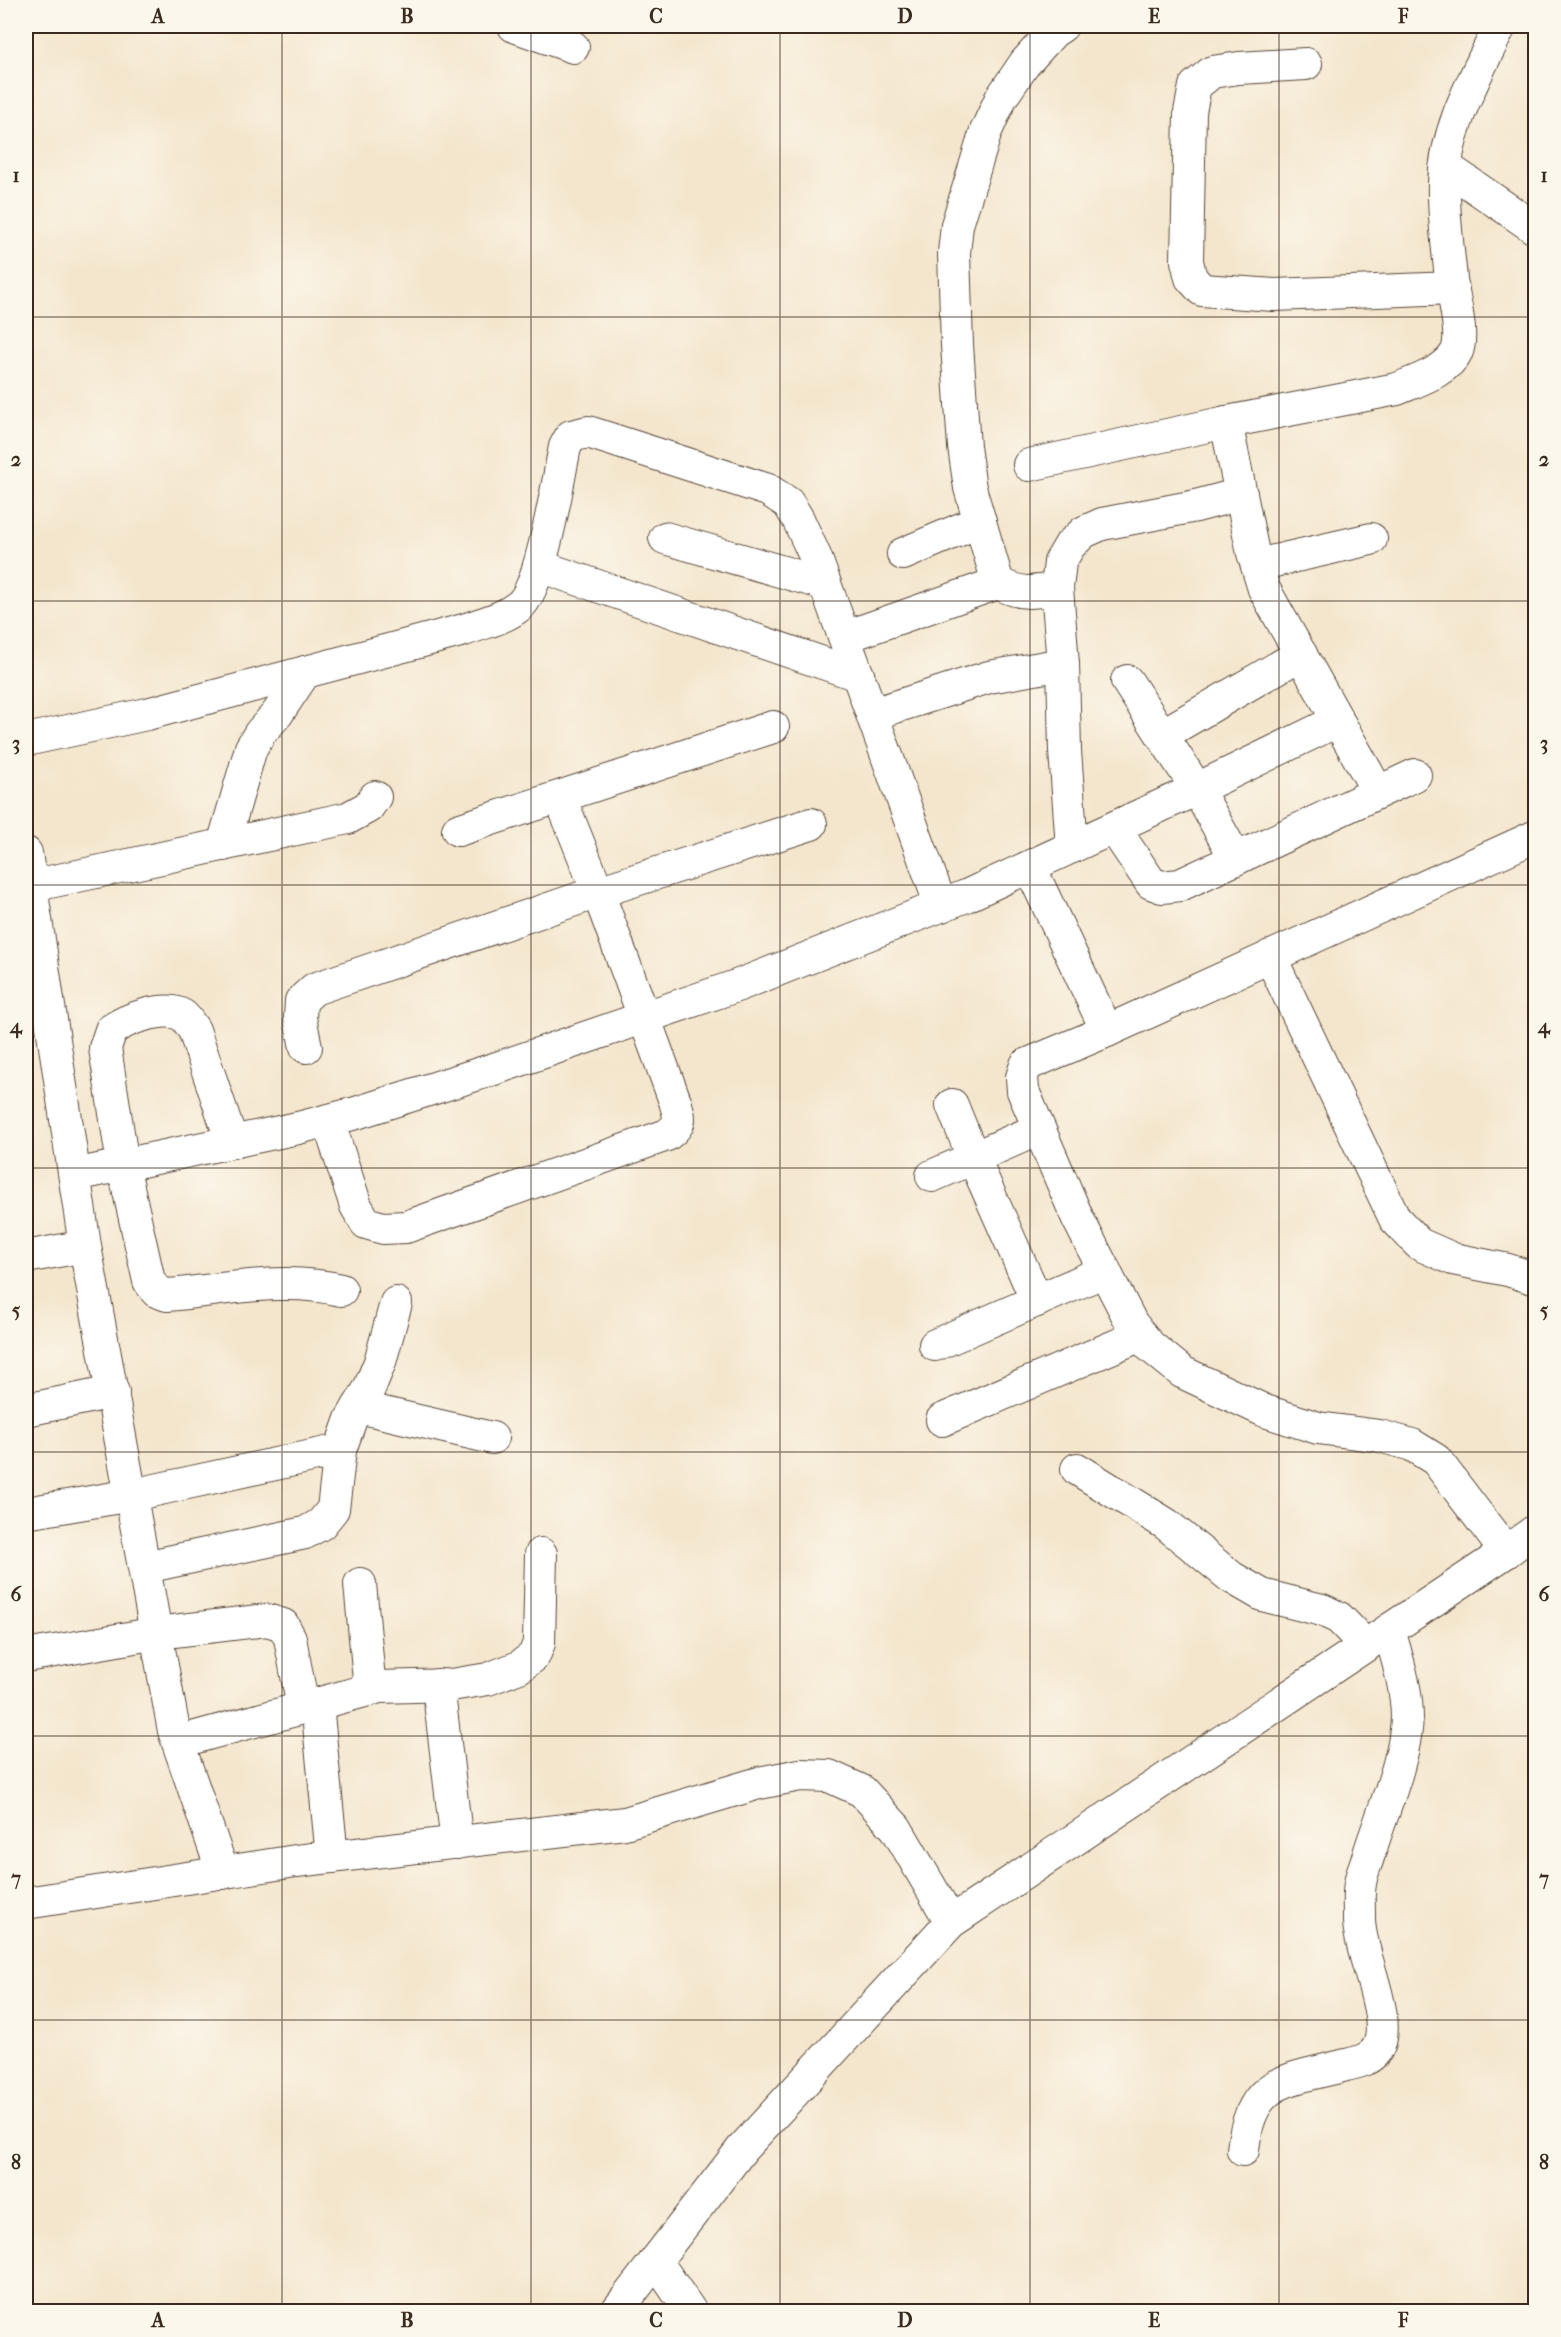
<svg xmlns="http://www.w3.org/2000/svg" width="1561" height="2337" viewBox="0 0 1561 2337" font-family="'IM FELL French Canon',serif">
<rect width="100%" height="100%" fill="#fbf7ec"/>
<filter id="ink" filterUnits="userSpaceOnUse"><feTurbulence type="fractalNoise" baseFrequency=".0167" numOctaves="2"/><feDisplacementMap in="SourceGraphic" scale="12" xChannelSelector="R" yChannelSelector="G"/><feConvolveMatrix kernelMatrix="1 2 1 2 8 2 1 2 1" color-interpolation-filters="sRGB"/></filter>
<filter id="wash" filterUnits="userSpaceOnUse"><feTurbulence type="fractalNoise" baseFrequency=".008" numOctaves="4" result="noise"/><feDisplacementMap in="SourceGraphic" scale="24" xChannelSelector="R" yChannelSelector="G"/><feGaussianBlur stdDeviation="1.35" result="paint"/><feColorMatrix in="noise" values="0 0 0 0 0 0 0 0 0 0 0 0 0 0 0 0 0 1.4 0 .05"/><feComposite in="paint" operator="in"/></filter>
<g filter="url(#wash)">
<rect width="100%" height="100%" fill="#f4e6cd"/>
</g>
<g filter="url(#ink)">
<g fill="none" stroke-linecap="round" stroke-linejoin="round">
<g stroke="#574638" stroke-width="34">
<g id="minor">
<polyline points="514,26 573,47"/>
<polyline points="1306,64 1239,68 1212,72 1195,86 1190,112 1187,261 1191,278 1202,290 1274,295 1453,288"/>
<polyline points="1446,167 1536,229"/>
<polyline points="1226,422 1253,553 1264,589 1378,792"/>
<path d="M1029,465l193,-42 175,-34c19,-8 51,-18 60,-38 7,-17 -4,-54 -6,-72 -3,-31 -8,-65 -7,-96 2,-57 32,-107 56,-157"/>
<polyline points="665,538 825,584"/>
<polyline points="903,554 980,521"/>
<polyline points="1257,565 1371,539"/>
<polyline points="539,566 858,675"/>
<path d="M1057,588c-25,5 -36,7 -59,-5l-28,-95 -6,-41 -7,-102 -3,-92 3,-28 29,-94 15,-33 24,-35 28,-31 9,-6"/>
<polyline points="845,637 998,583"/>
<polyline points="1127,681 1197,789 1236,859"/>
<polyline points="873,714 989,677 1063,664"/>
<polyline points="1162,735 1301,654"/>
<path d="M26,740l121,-26 317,-84c18,-7 39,-11 55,-24 23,-18 39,-127 46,-159l6,-11 17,-4 180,58 20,13 10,16 17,37 126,350"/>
<polyline points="1114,828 1151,883 1162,887 1180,885 1415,775"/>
<polyline points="458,830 773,727"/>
<polyline points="223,845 251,748 260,733 277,714 305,672"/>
<polyline points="1072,847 1065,751 1063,664 1057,588 1060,562 1070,545 1084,532 1102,524 1196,506 1241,494"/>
<polyline points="26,853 85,1246 174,1731 223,1873"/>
<polyline points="1030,867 1107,1031"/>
<polyline points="31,886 348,818 368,807 375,797"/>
<polyline points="1270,956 1395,1219 1419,1244 1453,1259 1508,1270 1536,1279"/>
<polyline points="306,1047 300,1018 301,1001 314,989 598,892 811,824"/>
<polyline points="952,1105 973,1157 1037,1301"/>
<path d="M328,1120l28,86 10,17 17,5 23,-1 261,-92c16,-12 13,-16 8,-34l-77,-209 -38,-95"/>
<path d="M232,1142l-38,-112c-4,-5 -7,-12 -12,-15 -18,-10 -55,4 -71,15l-6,18 18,117 26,116 7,10 11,4c58,-5 117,-19 174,-5"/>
<polyline points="75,1175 298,1128 356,1113 497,1068 739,985 966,896 1197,789 1337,721"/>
<polyline points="932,1176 1039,1129"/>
<polyline points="26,1257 85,1246"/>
<polyline points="935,1345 1105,1271"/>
<polyline points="358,1407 492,1438"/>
<polyline points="26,1410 113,1392"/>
<polyline points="942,1420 1141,1335"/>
<polyline points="1077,1469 1166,1524 1231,1577 1262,1595 1322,1610 1339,1618 1365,1645"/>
<polyline points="26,1513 132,1495 340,1450"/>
<polyline points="1506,1552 1436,1460 1412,1445 1380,1436 1318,1428 1265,1411 1182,1372 1150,1346 1132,1324 1078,1219 1023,1091 1022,1077 1026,1065 1107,1031 1536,836"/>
<polyline points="145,1567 305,1533 321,1524 333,1509 340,1450 351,1419 369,1389 380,1362 396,1303"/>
<polyline points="360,1584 370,1690"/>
<polyline points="26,1656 157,1633 267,1620 283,1625 290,1638 303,1708"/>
<polyline points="438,1685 457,1843"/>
<polyline points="317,1704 332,1857"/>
<polyline points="178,1742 379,1687 451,1685 488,1679 519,1667 534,1656 539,1643 541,1554"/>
<polyline points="26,1903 296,1861 625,1823 759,1783 800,1775 829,1776 862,1791 896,1828 951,1922"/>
<path d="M1243,2150c7,-72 43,-69 103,-85 13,-3 24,-5 31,-16 18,-29 -20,-98 -18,-133 0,-10 -1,-22 1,-32 1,-10 6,-20 9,-30 13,-42 36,-92 38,-136 0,-30 -10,-60 -18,-88"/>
<polyline points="656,2261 691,2312"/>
<polyline points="616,2312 742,2149 951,1922 1506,1552 1536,1530"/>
</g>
</g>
<use href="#minor" stroke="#fff" stroke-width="32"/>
</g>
</g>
<path fill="none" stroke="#3b2a1e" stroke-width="1.5" stroke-opacity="0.55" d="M282,26v2286M531,26v2286M780,26v2286M1030,26v2286M1279,26v2286M26,317h1510M26,601h1510M26,885h1510M26,1168h1510M26,1452h1510M26,1736h1510M26,2020h1510"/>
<rect width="1561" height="2337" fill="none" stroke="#fbf7ec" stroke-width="66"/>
<rect x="33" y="33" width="1495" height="2271" fill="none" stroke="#3b2a1e" stroke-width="2"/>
<g font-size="20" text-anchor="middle" font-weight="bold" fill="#3b2a1e">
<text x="158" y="23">A</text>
<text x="407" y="23">B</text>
<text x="656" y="23">C</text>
<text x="905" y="23">D</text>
<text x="1154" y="23">E</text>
<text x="1403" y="23">F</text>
<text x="16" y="182">1</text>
<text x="1544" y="182">1</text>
<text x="16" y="466">2</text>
<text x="1544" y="466">2</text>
<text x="16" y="750">3</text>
<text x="1544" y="750">3</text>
<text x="16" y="1033">4</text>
<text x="1544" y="1033">4</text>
<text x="16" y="1317">5</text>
<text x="1544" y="1317">5</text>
<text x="16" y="1601">6</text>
<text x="1544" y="1601">6</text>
<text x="16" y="1885">7</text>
<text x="1544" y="1885">7</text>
<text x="16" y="2169">8</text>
<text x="1544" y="2169">8</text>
<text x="158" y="2327">A</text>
<text x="407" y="2327">B</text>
<text x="656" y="2327">C</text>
<text x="905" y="2327">D</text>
<text x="1154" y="2327">E</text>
<text x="1403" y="2327">F</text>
</g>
</svg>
